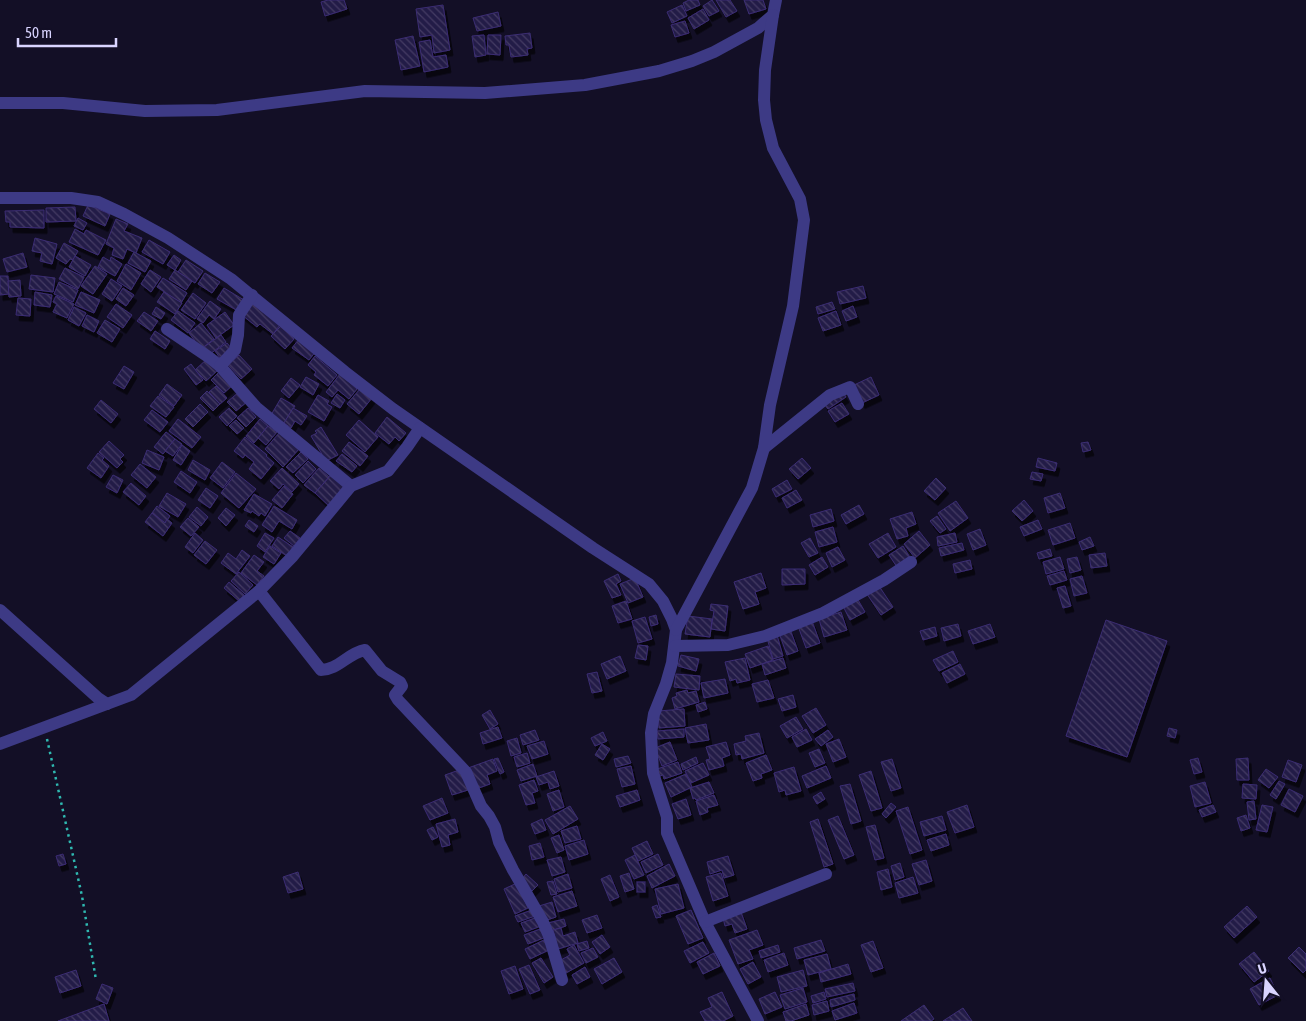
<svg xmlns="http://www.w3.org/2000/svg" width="1306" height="1021" viewBox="0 0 1306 1021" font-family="'Asap Condensed',sans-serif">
<defs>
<pattern id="building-back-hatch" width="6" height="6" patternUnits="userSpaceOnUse" patternTransform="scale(1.25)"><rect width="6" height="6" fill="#241b47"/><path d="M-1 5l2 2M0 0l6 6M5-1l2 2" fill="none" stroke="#433b63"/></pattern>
<filter id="shadow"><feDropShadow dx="3" dy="5.5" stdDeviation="0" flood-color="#0009"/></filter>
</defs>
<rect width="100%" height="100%" fill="#130f26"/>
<g fill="url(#building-back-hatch)" stroke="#3b2d73" filter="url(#shadow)">
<polygon points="328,0 344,0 347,9 325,16 321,2"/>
<polygon points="689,0 698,0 700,5 686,11 683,3"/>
<polygon points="712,0 719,11 709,16 703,6"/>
<polygon points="716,0 730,0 737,11 726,17"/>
<polygon points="744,0 763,0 766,9 749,14"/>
<polygon points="443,5 450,50 434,53 432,35 420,37 416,9"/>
<polygon points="682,5 687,16 672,23 667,12"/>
<polygon points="703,9 709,20 694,29 688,18"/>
<polygon points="498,12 501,26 477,31 473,18"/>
<polygon points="685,21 689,33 675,37 671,25"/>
<polygon points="530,33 532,48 527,49 528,55 511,57 509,45 506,45 505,36"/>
<polygon points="484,35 486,55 475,57 472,36"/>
<polygon points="488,35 501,35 500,55 487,54"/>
<polygon points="413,36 420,66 401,70 395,40"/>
<polygon points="430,40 433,57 446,55 448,67 424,72 419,42"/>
<polygon points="88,205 110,214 105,226 83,216"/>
<polygon points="75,207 76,221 46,222 46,208"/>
<polygon points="44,210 44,228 10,227 10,222 6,222 5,211"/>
<polygon points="78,218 87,223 83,230 74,226"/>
<polygon points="116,219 128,224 124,231 142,238 136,253 127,249 123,259 112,255 114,248 106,244"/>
<polygon points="75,229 84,234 86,230 106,240 98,255 69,242"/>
<polygon points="35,238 57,244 52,264 40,261 42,253 32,251"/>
<polygon points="149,240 170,252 163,264 142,252"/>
<polygon points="64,243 78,251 73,260 70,259 66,264 56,258"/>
<polygon points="134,252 151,261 145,272 128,263"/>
<polygon points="23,253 27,267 7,272 3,259"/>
<polygon points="174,255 181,260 175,270 167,265"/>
<polygon points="75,256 91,265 85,276 69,267"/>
<polygon points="103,257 110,261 111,257 122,264 115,276 98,267"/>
<polygon points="186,260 203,271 195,283 178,272"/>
<polygon points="126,264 141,273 131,290 117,281"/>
<polygon points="95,266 107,274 93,294 81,286"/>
<polygon points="65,268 84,277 78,289 59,279"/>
<polygon points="150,270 161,277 151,292 141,284"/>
<polygon points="175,270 192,281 186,290 169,279"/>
<polygon points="205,273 220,282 212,293 198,284"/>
<polygon points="31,275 55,278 53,292 29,289"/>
<polygon points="0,276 8,276 9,294 0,295"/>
<polygon points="163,278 187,293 181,303 157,287"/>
<polygon points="111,279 122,286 112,301 102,294"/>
<polygon points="20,280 21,296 9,297 8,281"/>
<polygon points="59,282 78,290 73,302 54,294"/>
<polygon points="863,286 866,298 840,304 837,292"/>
<polygon points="123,288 134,295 126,306 116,299"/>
<polygon points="224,288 244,300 238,311 217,299"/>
<polygon points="35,292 52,295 50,307 34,305"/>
<polygon points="81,292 100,300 94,313 75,305"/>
<polygon points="164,292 182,303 175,314 157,302"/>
<polygon points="193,293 206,303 195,319 181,310"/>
<polygon points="56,296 74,304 67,318 53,312 57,304 53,302"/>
<polygon points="18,298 31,299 30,316 16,315"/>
<polygon points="210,301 221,309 214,319 209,315 203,323 197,319"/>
<polygon points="832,302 835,309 818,314 816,307"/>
<polygon points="251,303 280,325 273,334 260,324 257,327 242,315"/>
<polygon points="116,304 132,315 123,328 107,317"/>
<polygon points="853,306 857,317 846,321 842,311"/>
<polygon points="74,307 86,313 79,326 68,320"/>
<polygon points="156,307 165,313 161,319 152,314"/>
<polygon points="178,311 195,323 188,333 171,320"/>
<polygon points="836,311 841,325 823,331 818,318"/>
<polygon points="144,312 158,321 151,331 137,321"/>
<polygon points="225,312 234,325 216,338 207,325"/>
<polygon points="87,315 99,321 94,332 82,326"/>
<polygon points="105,320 120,329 112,342 97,333"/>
<polygon points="201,323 214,339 201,349 189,333"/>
<polygon points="281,326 294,339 285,349 271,336"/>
<polygon points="155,331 170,341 165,349 150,339"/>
<polygon points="221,335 226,342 210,354 204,347"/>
<polygon points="299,339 316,351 309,360 292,348"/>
<polygon points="227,343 232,349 220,358 215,351"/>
<polygon points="239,355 252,369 241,379 228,365"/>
<polygon points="315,356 337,375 328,386 314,375 316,372 308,365"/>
<polygon points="208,358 218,370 206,381 195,370"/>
<polygon points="191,364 203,380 196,385 184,369"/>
<polygon points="124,366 134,372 124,389 113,383"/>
<polygon points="221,370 234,384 224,393 211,380"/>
<polygon points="340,374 357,389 349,399 338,390 332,397 326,392"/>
<polygon points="306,377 319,384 313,395 300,387"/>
<polygon points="871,377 879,395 862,403 854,385"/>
<polygon points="291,378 300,385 289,398 281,391"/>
<polygon points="167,384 182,395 174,406 159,395"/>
<polygon points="216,386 227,398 220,404 209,392"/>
<polygon points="360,389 372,398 359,414 347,404"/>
<polygon points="207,391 220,404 213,411 200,398"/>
<polygon points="842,391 846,397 828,409 824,404"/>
<polygon points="239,392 248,401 236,411 227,402"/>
<polygon points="337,394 345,400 340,408 331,403"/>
<polygon points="318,395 329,401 327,404 332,407 324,421 308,412"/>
<polygon points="158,396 174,407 166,417 150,406"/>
<polygon points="281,398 295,406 284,423 271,415"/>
<polygon points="101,400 118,414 111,423 94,409"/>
<polygon points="842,403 849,414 835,422 828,411"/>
<polygon points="200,404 208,412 193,427 185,419"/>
<polygon points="229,408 237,416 227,426 219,417"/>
<polygon points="248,408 256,417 246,427 237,418"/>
<polygon points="293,408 307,416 301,425 295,421 291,428 284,423"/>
<polygon points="152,410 168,422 160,432 144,420"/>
<polygon points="387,417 406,433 399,441 395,437 389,444 375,433"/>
<polygon points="178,419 201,437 192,448 169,431"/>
<polygon points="260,419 268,426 254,443 246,436"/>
<polygon points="236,420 244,428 237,434 229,426"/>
<polygon points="359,420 378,437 365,452 346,435"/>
<polygon points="268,426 277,432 266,445 258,438"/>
<polygon points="321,427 338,455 326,461 311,436 317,433 315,431"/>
<polygon points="166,432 175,439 163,454 154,447"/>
<polygon points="280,432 299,449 283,467 265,449"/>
<polygon points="245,437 267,455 266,456 274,463 261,479 249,469 254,462 245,455 243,458 234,451"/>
<polygon points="175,439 182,444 173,456 165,451"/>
<polygon points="109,441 124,455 120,459 123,462 117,468 99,452"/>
<polygon points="349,442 368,456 360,466 342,451"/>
<polygon points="1088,442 1091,450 1083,452 1081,443"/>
<polygon points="182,445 190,451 181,465 173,460"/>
<polygon points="147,450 164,457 159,470 142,463"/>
<polygon points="301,452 308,459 293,473 286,467"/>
<polygon points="98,453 104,458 102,460 109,466 101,478 87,468"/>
<polygon points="342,454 357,466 352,472 336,461"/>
<polygon points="802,458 811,468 798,479 789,469"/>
<polygon points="1038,458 1057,463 1055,471 1036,467"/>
<polygon points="193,460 210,470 205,480 188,470"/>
<polygon points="308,461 316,469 303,483 295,475"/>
<polygon points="222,462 235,472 223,488 210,478"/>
<polygon points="140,464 156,477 147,488 131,475"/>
<polygon points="282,468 299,484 292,492 283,484 279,489 270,481"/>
<polygon points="319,468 329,477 315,493 304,485"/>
<polygon points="181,471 197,482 190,493 174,482"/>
<polygon points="1032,472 1043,474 1041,481 1030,479"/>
<polygon points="236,473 256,489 239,508 221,493"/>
<polygon points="332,474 346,486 329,506 315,493"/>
<polygon points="113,475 123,480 117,493 106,487"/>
<polygon points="936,478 946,488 935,500 924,491"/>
<polygon points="787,480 792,489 776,497 772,489"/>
<polygon points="131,483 146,496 139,505 123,492"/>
<polygon points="284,486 293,494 282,508 272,500"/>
<polygon points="206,488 218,496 210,508 198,500"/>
<polygon points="796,490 802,500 787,508 782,498"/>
<polygon points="167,493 186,504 178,517 159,506"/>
<polygon points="1060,493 1065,508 1048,513 1044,498"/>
<polygon points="254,494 272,504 265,516 261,513 259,516 252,511 251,513 244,510"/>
<polygon points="1024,500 1033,511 1022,521 1012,511"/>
<polygon points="956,501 968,518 950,531 938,513"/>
<polygon points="859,505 864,514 846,524 841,515"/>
<polygon points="157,506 170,516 165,523 152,513"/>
<polygon points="274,506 297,520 292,529 279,521 272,532 262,525"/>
<polygon points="197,507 208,517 201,526 189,517"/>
<polygon points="226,508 235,515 226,526 218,518"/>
<polygon points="831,509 834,521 813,527 810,515"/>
<polygon points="912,512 916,524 906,528 908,536 897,539 890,519"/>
<polygon points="152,513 165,523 167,519 172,523 163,536 145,522"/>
<polygon points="937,516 946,529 940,533 930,521"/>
<polygon points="188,518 199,527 191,536 180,527"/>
<polygon points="249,520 258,526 254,532 245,526"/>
<polygon points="1038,520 1042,529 1024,536 1020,527"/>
<polygon points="1070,523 1075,538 1053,545 1048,530"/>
<polygon points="833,527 837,542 819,547 815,532"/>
<polygon points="980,529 986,545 973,550 967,534"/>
<polygon points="290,531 300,538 294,546 284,538"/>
<polygon points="919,531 930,545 915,558 904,544"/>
<polygon points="195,533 203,540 193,553 185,547"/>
<polygon points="265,533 274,538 265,552 257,546"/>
<polygon points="888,533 896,547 878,558 869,544"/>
<polygon points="955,533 957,542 938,546 937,537"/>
<polygon points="278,537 293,547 287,556 272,546"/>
<polygon points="1090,537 1094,546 1082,550 1079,542"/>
<polygon points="810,538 818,553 809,557 801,543"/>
<polygon points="205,541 217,550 206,564 194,555"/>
<polygon points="962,543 964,550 941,556 939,548"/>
<polygon points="270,546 281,553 274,564 263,557"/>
<polygon points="903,546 911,559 897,567 889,555"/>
<polygon points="838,547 845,560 832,567 826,553"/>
<polygon points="1050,549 1052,556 1039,559 1037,553"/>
<polygon points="242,550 250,556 236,574 221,563 228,553 236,559"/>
<polygon points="1105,553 1107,566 1091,568 1089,555"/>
<polygon points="254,555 264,562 257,571 264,576 257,585 241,573"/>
<polygon points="822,557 828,567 815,575 809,565"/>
<polygon points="1060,557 1064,569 1046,574 1043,562"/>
<polygon points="1077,557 1081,570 1070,573 1067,559"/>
<polygon points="970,560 972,569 955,573 953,564"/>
<polygon points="782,569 805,569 805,584 782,585"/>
<polygon points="1064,571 1067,580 1050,585 1047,576"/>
<polygon points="239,572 253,585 245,594 231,581"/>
<polygon points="761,573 766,588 755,592 759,604 743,609 734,582"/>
<polygon points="618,574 621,581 616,584 621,595 612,598 604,581"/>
<polygon points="1082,576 1087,593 1074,596 1070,579"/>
<polygon points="635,578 643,597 628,603 620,584"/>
<polygon points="229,582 244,595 239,601 224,588"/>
<polygon points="879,586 893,607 881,615 867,594"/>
<polygon points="1065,586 1071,606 1063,608 1057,588"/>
<polygon points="857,598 865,612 850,620 843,606"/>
<polygon points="626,601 632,619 618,623 612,606"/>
<polygon points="711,604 728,606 725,631 711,629 714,611 710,610"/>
<polygon points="841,612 847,630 824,637 819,619"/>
<polygon points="656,615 658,624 651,626 649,617"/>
<polygon points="688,616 712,619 710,637 685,634"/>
<polygon points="645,617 652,639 638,643 632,621"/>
<polygon points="1106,620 1167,641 1127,757 1066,736"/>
<polygon points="812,621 820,643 806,648 798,626"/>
<polygon points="958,624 961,636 944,641 941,628"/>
<polygon points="990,624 995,637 973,644 968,631"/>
<polygon points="935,627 937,636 923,640 920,631"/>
<polygon points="790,629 798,651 787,655 779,633"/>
<polygon points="777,635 783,656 773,659 767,638"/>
<polygon points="638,645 648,646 646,660 635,658"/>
<polygon points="768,646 773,660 750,668 745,654"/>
<polygon points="953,651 958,662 939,671 933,660"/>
<polygon points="681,655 699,659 696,671 678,666"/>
<polygon points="620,656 626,671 607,679 601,664"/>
<polygon points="745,658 750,680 737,683 736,679 730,681 725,662"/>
<polygon points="783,658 786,668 765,675 762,664"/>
<polygon points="960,664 965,674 947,683 942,673"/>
<polygon points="597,672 602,691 592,693 587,674"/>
<polygon points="676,674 700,676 699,690 674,687"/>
<polygon points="725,679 728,693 704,698 701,683"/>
<polygon points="768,680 774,698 757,702 752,684"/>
<polygon points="687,690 688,693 696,691 699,702 675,709 672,698 677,696 676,693"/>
<polygon points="793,695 796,707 782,711 778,699"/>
<polygon points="705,702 707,709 698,712 696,705"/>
<polygon points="816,708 826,725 813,733 802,716"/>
<polygon points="684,709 685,726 659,728 658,711"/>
<polygon points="490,710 498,724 490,729 482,715"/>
<polygon points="796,717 803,729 787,738 780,726"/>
<polygon points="706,724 709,740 688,743 685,728"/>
<polygon points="498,727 502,738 483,744 480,733"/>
<polygon points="1169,728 1177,730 1175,738 1167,736"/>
<polygon points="684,729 684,737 658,739 657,731"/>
<polygon points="806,729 812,740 797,747 792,737"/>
<polygon points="535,730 539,740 523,745 520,735"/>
<polygon points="828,730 833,737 821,746 815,739"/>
<polygon points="603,732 607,741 595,746 591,738"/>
<polygon points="759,733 764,753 742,759 741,754 736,755 734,744 746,741 745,736"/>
<polygon points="517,738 521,753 511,756 507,741"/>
<polygon points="839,739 846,757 833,762 826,744"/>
<polygon points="544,741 548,754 532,759 527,746"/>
<polygon points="670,742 677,760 662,766 655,748"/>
<polygon points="726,742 730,755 722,758 724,766 709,770 706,760 710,759 706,747"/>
<polygon points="602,744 610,749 603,760 595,755"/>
<polygon points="819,749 825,763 815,767 809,753"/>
<polygon points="527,753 530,763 517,767 514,757"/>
<polygon points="766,755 772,770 761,774 762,778 753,781 746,763"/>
<polygon points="628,756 631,763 616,767 614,759"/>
<polygon points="696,757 698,763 683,770 681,764"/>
<polygon points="498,758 504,772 500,774 494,759"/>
<polygon points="1198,758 1202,772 1194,774 1190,760"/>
<polygon points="1248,758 1249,780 1237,780 1236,759"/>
<polygon points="493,759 497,771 487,775 490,784 476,789 468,768"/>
<polygon points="892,759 901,788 891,791 881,762"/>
<polygon points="1288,760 1302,765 1296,782 1282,777"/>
<polygon points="678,762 682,773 664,779 663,775 660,776 657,769"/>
<polygon points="703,763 709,775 691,783 685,771"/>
<polygon points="533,764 537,776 521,781 517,770"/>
<polygon points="631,766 635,784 622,787 617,769"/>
<polygon points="826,766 831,778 807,788 802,776"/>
<polygon points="794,767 801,791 786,795 785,790 779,792 774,773"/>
<polygon points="462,769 468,790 452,795 445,775"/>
<polygon points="1266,769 1278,777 1269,788 1258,780"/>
<polygon points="554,771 559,786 550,789 548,782 539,785 536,777"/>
<polygon points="871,771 882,808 871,811 859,775"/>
<polygon points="686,774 692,787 671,797 665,783"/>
<polygon points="534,780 538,791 532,793 535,803 526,805 519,785"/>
<polygon points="1279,781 1285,784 1276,799 1270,795"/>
<polygon points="709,782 714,793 696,800 695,798 693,799 690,788"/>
<polygon points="1205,782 1211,803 1195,807 1190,786"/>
<polygon points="850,784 861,821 851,824 840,786"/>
<polygon points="1243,784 1257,785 1256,799 1242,798"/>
<polygon points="1289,789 1303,796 1295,812 1281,805"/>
<polygon points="559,790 564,807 553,811 547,794"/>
<polygon points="637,790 640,800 620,807 616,796"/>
<polygon points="821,792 825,799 817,804 813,797"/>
<polygon points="714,795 718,805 707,808 708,812 700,815 696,801"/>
<polygon points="442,798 448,813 430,820 423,806"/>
<polygon points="686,799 691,815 678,819 672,804"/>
<polygon points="1254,801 1256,819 1249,820 1247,802"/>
<polygon points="891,803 896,807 886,818 882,814"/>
<polygon points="967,805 974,827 955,833 947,812"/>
<polygon points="1213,805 1216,812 1202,817 1199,810"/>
<polygon points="1262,805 1273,807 1267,832 1256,830"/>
<polygon points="570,806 578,819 553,834 545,820"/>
<polygon points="908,807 922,850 910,854 896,811"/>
<polygon points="1246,815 1250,828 1241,831 1237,818"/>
<polygon points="838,816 854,855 844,859 828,820"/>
<polygon points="942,816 946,830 924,836 920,822"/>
<polygon points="455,819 458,832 448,835 450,845 442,847 436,824"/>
<polygon points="542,819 546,830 535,834 531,824"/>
<polygon points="818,819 833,864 824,867 810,822"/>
<polygon points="875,825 884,858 875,860 866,827"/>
<polygon points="577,826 581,839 565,843 561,831"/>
<polygon points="433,827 438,837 432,840 427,830"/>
<polygon points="946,834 949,845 931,851 927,840"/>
<polygon points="559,835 564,850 557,853 551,838"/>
<polygon points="584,840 588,854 569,860 565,846"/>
<polygon points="647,841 653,854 638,861 632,848"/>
<polygon points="540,843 544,857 532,860 529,846"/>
<polygon points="63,854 66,864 59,866 56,856"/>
<polygon points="658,854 663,865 646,873 641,862"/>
<polygon points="635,855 644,875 634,879 625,860"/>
<polygon points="728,856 734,875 724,878 722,870 710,874 707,862"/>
<polygon points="561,857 565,872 552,876 547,860"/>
<polygon points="926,860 932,881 919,885 912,864"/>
<polygon points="900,863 904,877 895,880 891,866"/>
<polygon points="669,864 675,876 652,888 647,876"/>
<polygon points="888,869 892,887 881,890 877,872"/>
<polygon points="298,872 303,889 288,893 283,877"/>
<polygon points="629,873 634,889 625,892 620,876"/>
<polygon points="721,873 728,896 713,901 706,877"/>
<polygon points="526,874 538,885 532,891 521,880"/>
<polygon points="568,874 572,888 558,892 554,879"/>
<polygon points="610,875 619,897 610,901 601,879"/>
<polygon points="913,877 918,893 899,898 895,883"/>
<polygon points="553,881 557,894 551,895 547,882"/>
<rect x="637" y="882" width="8" height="10"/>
<polygon points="517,883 528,908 515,914 504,889"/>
<polygon points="678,884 684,908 661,914 655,889"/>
<polygon points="572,891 577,906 558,912 553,897"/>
<polygon points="552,902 556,917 544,921 539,906"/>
<polygon points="657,905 661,917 656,918 652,907"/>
<polygon points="1247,906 1257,917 1234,938 1224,927"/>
<polygon points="532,910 535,916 518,922 515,916"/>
<polygon points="691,910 703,938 688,944 676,916"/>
<polygon points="741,912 747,929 735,933 732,924 725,926 723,918"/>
<polygon points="597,915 602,928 587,933 582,920"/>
<polygon points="538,917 541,926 525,932 521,923"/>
<polygon points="564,919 566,926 550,931 548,923"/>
<polygon points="543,928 546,937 528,944 524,935"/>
<polygon points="561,928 563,936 575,932 578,943 558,949 553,930"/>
<polygon points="757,930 763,945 749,950 753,959 738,964 729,940"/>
<polygon points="602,935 610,947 600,954 592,942"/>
<polygon points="544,940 549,950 530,959 525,949"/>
<polygon points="821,940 825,951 797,959 794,948"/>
<polygon points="587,941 589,948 579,951 577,944"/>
<polygon points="873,941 883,968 871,972 861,945"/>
<polygon points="703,942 709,953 690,963 684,951"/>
<polygon points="574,945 584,963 566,973 559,961 570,955 567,949"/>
<polygon points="778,945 780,952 761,958 759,951"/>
<polygon points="1299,947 1306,954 1306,970 1303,973 1288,958"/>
<polygon points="593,948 598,957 586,963 581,953"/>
<polygon points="1254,952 1269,971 1254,982 1239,964"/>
<polygon points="714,953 720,966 703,974 697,962"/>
<polygon points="784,953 788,965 768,972 764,960"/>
<polygon points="827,954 831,969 808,975 804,960"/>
<polygon points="541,958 553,977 544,983 532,963"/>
<polygon points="614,958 622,972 602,984 594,969"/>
<polygon points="753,962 761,977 748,984 740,969"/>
<polygon points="848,964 851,974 821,982 819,973"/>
<polygon points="529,965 540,990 530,994 519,969"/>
<polygon points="515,966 523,989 509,994 501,971"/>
<polygon points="585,967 590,977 577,984 572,975"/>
<polygon points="76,970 81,986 60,993 55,977"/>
<polygon points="803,970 807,986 781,992 777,977"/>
<polygon points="1270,978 1278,995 1259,1005 1250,989"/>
<polygon points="853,983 855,991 827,997 825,989"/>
<polygon points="102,984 113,988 107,1004 96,999"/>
<polygon points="803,988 807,1002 785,1009 780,995"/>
<polygon points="722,992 733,1016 723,1021 705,1021 700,1012 712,1007 708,998"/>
<polygon points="775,992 782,1007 765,1014 759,999"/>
<polygon points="824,992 826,999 813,1003 811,996"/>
<polygon points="854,994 855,1000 831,1007 830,1000"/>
<polygon points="827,1001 829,1011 814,1015 812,1005"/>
<polygon points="854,1003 857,1013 835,1020 832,1011"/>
<polygon points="104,1004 109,1021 58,1021"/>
<polygon points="806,1004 809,1015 791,1021 786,1021 783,1012"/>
<polygon points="924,1005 934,1019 931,1021 901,1021"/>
<polygon points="963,1008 972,1021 943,1021"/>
</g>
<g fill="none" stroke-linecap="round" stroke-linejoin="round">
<polyline stroke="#2fb8b0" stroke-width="2.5" stroke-dasharray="2.5 4" stroke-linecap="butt" points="47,739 82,896 96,980"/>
<g stroke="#3d3a85" stroke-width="12">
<polyline points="0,103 63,103 145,111 217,110 365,91 485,93 585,85 659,71 692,61 714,52 758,28 773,15 776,0"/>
<polyline points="0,198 71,198 98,202 124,214 168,238 231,279 345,372 393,409 593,548 649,584 663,601 672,619 676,630 672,663 666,684 654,714 651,733 653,773 667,817 667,833 705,922 758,1021"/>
<polyline points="167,329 210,358 220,366 256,407 351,486"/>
<polyline points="220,366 235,350 238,335 239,315 252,295"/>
<polyline points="764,448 830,395 850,387 858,404"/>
<path d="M259,591l62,79c17,0 27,-17 44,-20l17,21 18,11 2,4 -7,9 3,5 68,72 15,34 8,10 6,11 4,15 14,28 30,52 6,14 13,44"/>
<polyline points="0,610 98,698 107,704"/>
<polyline points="676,630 752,488 764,448 770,405 793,306 804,220 800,199 773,148 766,120 764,100 765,70 773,15"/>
<polyline points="675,646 728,645 765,636 823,613 884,580 911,562"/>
<polyline points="0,744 131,695 259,591 293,556 351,486 388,471 407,447 420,428"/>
<polyline points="705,922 826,874"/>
</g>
</g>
<g transform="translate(1266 981) rotate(343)" stroke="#130f26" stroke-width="4" paint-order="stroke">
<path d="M0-4L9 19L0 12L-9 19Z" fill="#d9d4ff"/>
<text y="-8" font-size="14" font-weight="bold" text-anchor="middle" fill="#d9d4ff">U</text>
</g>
<path d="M18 38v8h98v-8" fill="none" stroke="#d9d4ff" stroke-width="2.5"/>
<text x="25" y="38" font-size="15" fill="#d9d4ff" stroke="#130f26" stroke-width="4" paint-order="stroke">50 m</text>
</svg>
